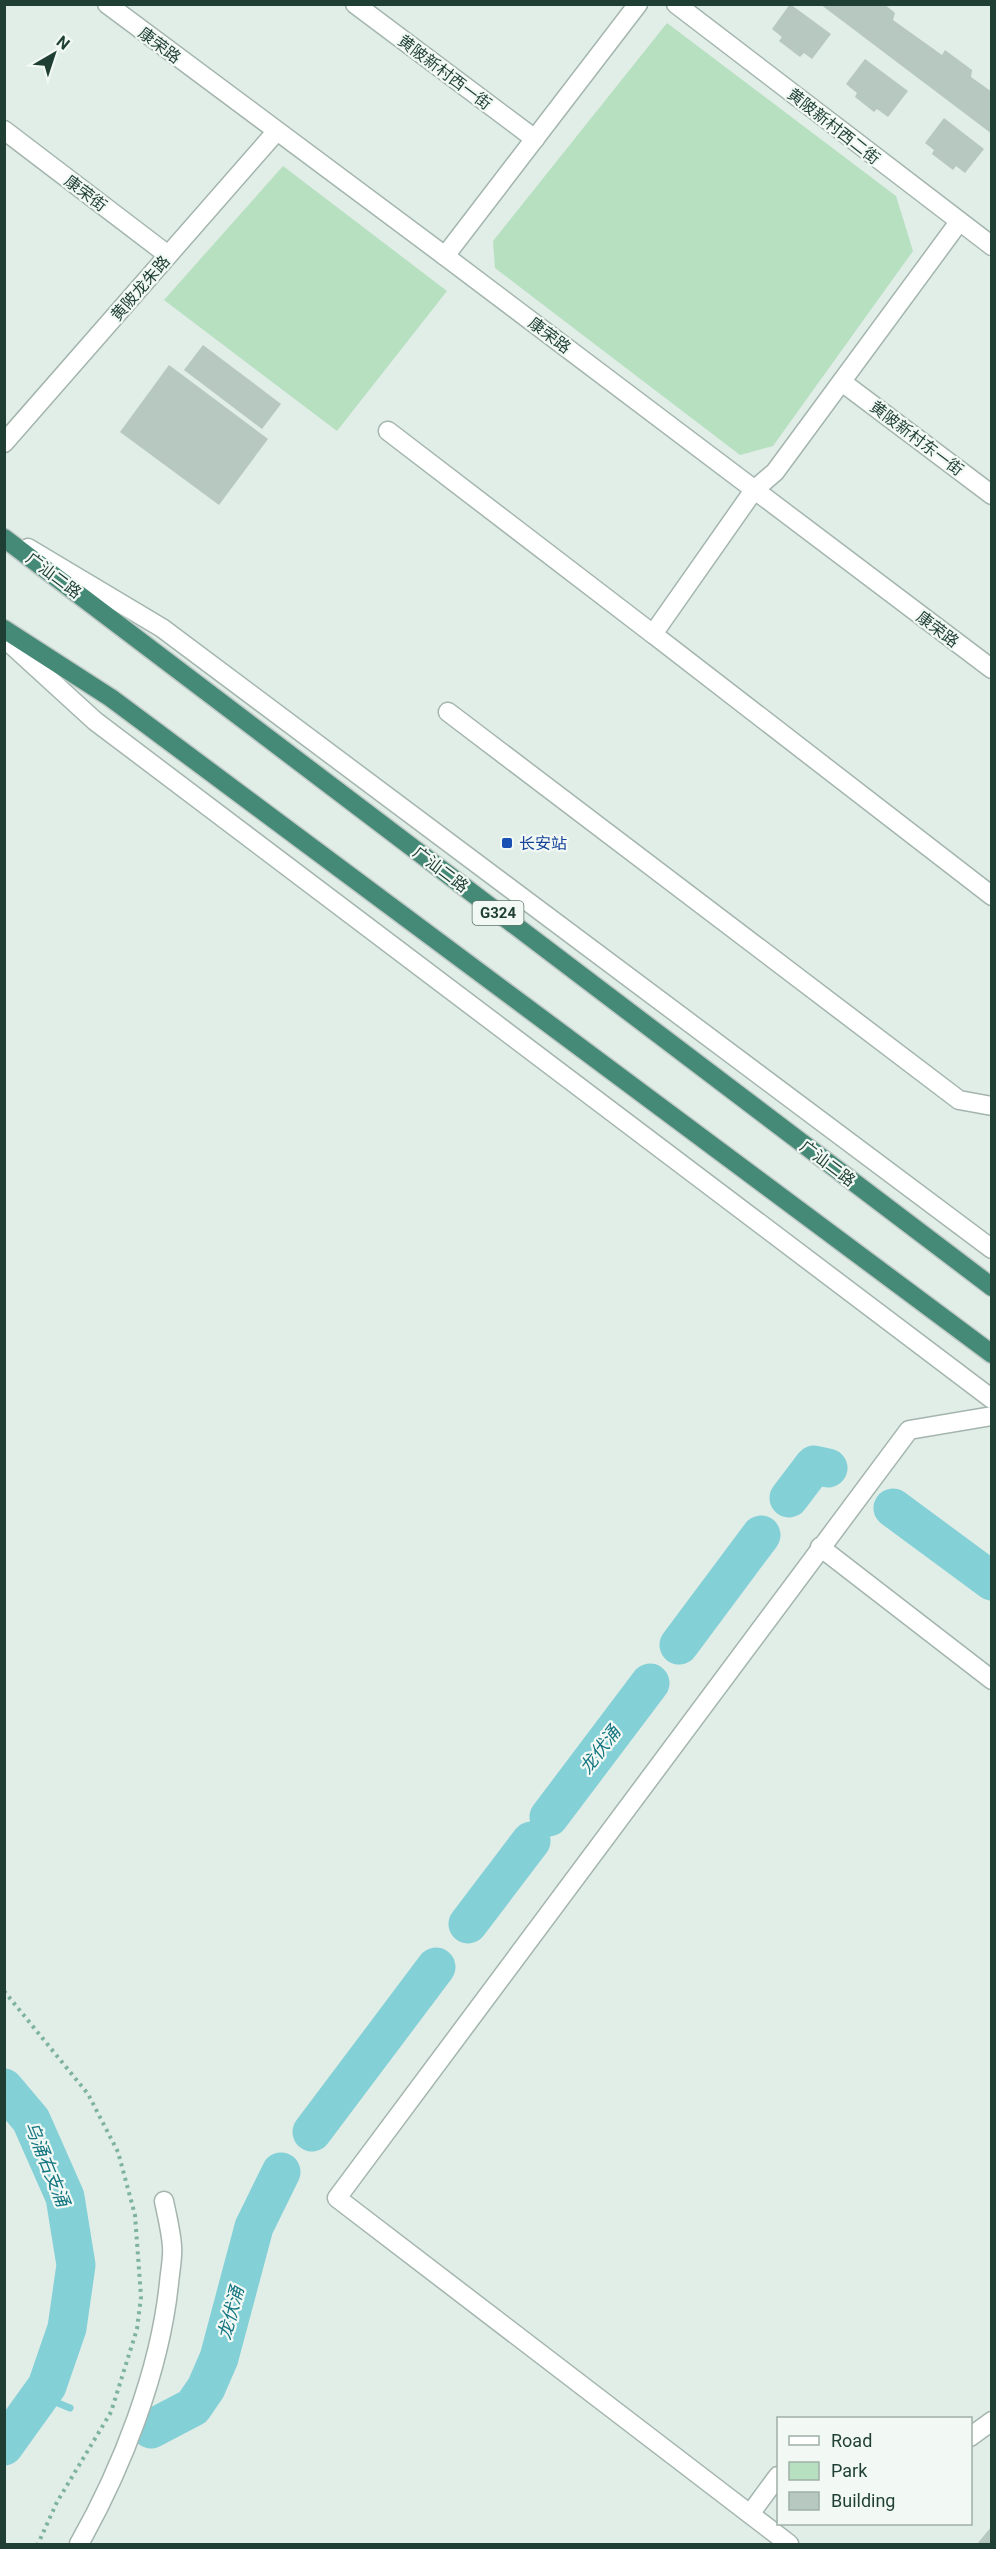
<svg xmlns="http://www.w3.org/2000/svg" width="996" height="2549" viewBox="0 0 996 2549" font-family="Roboto,'Noto Sans SC',sans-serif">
<rect width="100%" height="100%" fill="#e1ede7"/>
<g fill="#b7e0c0">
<polygon points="667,23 896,196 913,251 773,446 740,455 495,268 493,241"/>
<polygon points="283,166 447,291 337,431 164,300"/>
</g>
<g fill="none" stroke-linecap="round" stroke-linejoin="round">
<polyline stroke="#83d0d7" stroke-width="7" points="41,2396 70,2408"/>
<g stroke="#83d0d7" stroke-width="39">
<polyline points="789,1498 814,1465 828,1468"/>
<polyline points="893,1508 992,1581"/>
<polyline points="679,1645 761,1535"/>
<polyline points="549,1817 650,1683"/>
<polyline points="468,1924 531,1841"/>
<polyline points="4,2088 31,2120 65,2197 76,2265 67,2328 47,2386 4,2446"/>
<polyline points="312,2132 436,1967"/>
<polyline points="151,2429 193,2407 206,2388 219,2358 254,2227 281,2172"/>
</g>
</g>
<g fill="#b6c8bf">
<polygon points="790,4 831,34 812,59 804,53 800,57 779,41 782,37 772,29"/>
<polygon points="820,4 884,4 895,13 893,20 942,55 945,50 972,70 971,77 992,92 992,134"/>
<polygon points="865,59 908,91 888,117 877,109 874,112 855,97 857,93 846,84"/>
<polygon points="944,118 984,149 965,173 956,166 953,170 932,154 934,150 925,143"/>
<polygon points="203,345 281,404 262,429 184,370"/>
<polygon points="169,365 268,439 219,505 120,432"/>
<polygon points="992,2526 992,2544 977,2544"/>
</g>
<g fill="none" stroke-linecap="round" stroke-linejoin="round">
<g stroke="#a3b5ae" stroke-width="21">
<g id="minor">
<polyline points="107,4 445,256 992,669"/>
<polyline points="355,4 535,139"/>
<polyline points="676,4 992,246"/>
<polyline points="4,130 168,255"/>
<polyline points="445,256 638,4"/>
<polyline points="842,382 992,495"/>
<polyline points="388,431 653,634 754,490 775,472 959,222"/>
<polyline points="4,443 276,132"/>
<polyline points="653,634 992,896"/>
<polyline points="448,712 959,1100 992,1106"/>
<polyline points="820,1547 992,1680"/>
<polyline points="970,2437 992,2421"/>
<polyline points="750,2514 778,2476"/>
<path d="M79,2544c43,-76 81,-173 90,-261 1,-12 4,-25 3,-37 -1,-15 -5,-30 -8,-45"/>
<polyline points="789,2544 337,2198 909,1430 992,1416"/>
</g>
</g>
<g stroke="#a3b5ae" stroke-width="21">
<g id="tertiary">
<polyline points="28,548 162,628 992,1249"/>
<polyline points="4,638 95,721 992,1399"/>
</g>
</g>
<g stroke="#c0c9c6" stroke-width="21">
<g id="trunk">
<polyline points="4,538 992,1287"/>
<polyline points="4,629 111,698 992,1354"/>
</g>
</g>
<polyline stroke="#7eb39f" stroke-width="4" stroke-dasharray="3 4.5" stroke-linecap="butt" points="4,1991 88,2094 118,2152 135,2215 141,2297 137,2329 111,2412 57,2502 38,2544"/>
<use href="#minor" stroke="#fff" stroke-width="18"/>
<use href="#tertiary" stroke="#fff" stroke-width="18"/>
<use href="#trunk" stroke="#448a76" stroke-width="18"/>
</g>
<rect fill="#1a4fb4" stroke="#f2f9f5" stroke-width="2" x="501" y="837" width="12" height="12" rx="3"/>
<g text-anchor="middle" stroke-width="4.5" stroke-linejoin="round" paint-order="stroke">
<rect fill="#f2f9f5" stroke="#5e776f" stroke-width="1.5" x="472.5" y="901" width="51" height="24" rx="4.5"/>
<g font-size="15" font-weight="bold" fill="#1f3f35">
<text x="498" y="918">G324</text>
</g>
<g font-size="16" fill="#1f3f35" stroke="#f2f9f5">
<text transform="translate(160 45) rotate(37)" y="6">康荣路</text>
<text transform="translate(445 72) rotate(37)" y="6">黄陂新村西一街</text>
<text transform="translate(834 126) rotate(38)" y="6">黄陂新村西二街</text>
<text transform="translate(86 193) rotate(37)" y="6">康荣街</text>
<text transform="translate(140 288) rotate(-49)" y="6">黄陂龙朱路</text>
<text transform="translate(550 335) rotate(37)" y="6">康荣路</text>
<text transform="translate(917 438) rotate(37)" y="6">黄陂新村东一街</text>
<text transform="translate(54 575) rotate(37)" y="6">广汕二路</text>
<text transform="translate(938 629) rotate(37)" y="6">康荣路</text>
<text transform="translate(441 869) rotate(37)" y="6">广汕二路</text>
<text transform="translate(828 1163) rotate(37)" y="6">广汕二路</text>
</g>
<g font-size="16" fill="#164399" stroke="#f2f9f5" text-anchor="start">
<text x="519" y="849">长安站</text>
</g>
<g font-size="18" font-style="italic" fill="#147681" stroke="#f2f9f5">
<text transform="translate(600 1750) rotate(-53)" y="6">龙伏涌</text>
<text transform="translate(47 2164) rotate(68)" y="6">乌涌右支涌</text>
<text transform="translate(231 2313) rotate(-75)" y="6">龙伏涌</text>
</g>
</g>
<rect width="996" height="2549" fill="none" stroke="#1f3f35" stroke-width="12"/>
<rect x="777" y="2417" width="195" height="108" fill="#f2f9f5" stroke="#9eafa8" stroke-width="1.5"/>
<rect x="789" y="2436" width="30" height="9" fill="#ffffff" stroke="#9eafa8" stroke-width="1.5"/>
<text x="831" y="2447" font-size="18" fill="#1f3f35">Road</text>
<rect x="789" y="2462" width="30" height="18" fill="#b7e0c0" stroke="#9eafa8" stroke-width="1.5"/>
<text x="831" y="2477" font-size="18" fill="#1f3f35">Park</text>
<rect x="789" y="2492" width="30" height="18" fill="#b6c8bf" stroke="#9eafa8" stroke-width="1.5"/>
<text x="831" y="2507" font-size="18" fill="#1f3f35">Building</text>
<g transform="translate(54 54) rotate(39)" stroke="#f2f9f5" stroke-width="4.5" paint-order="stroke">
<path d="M0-4.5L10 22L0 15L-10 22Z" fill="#1f3f35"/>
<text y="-9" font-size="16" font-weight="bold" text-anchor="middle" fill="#1f3f35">N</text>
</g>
</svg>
